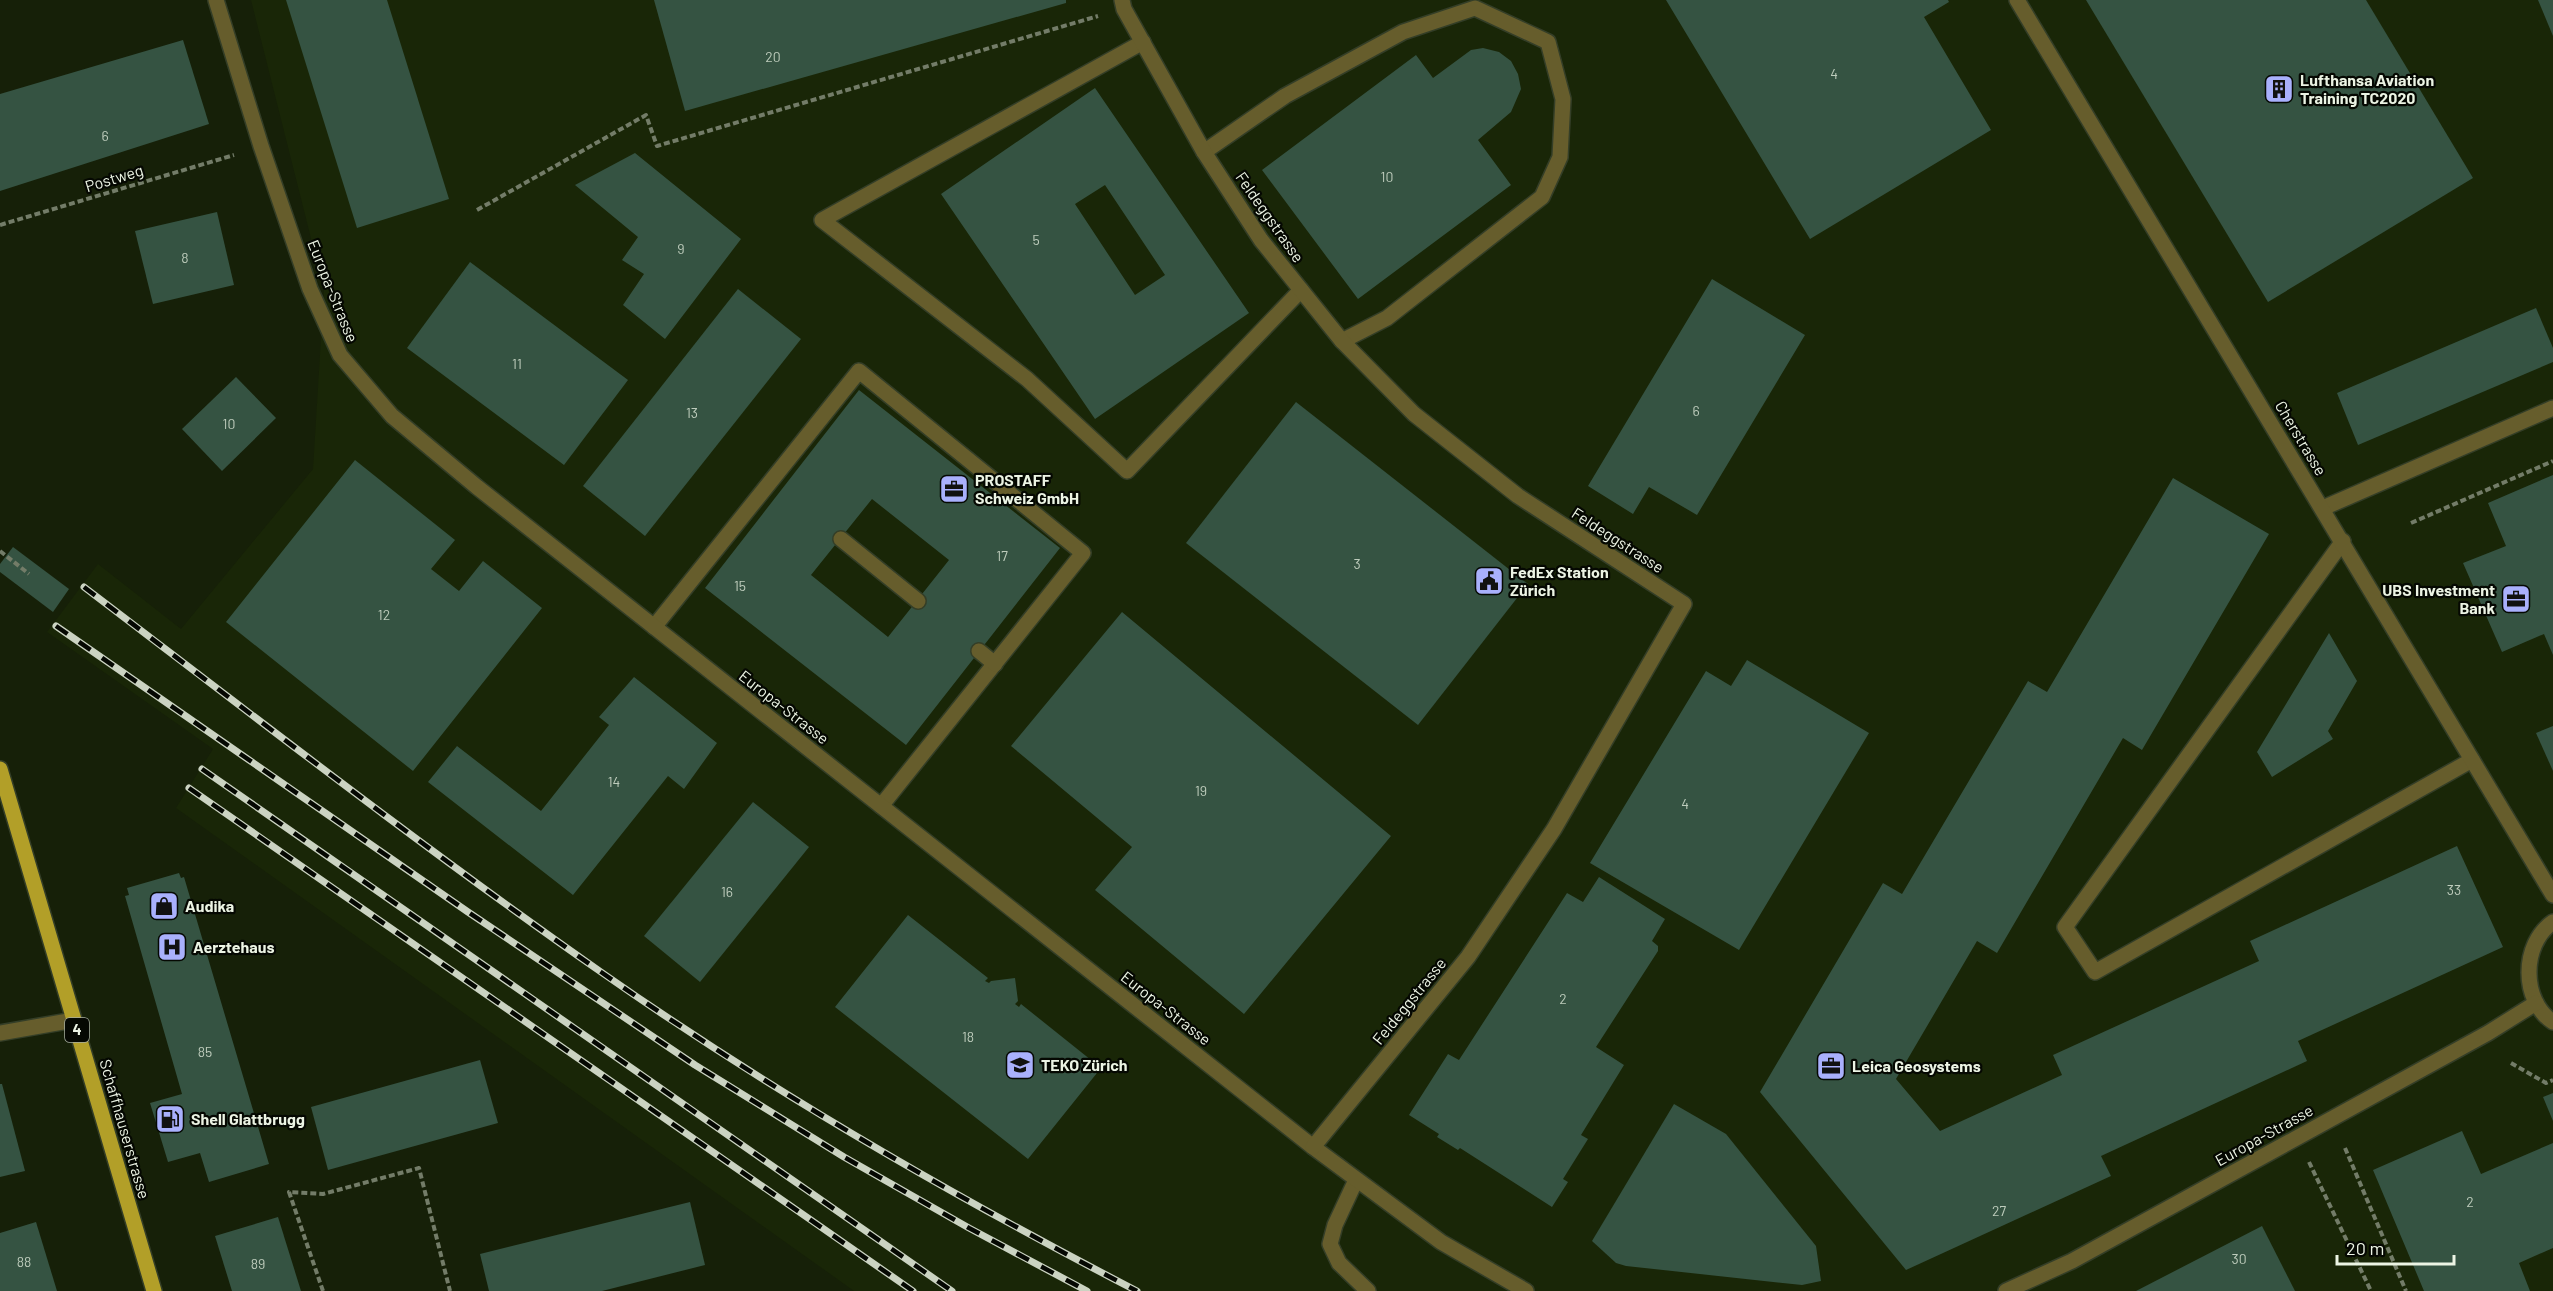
<svg xmlns="http://www.w3.org/2000/svg" width="2553" height="1291" viewBox="0 0 2553 1291" font-family="Barlow,sans-serif">
<rect width="100%" height="100%" fill="#162008"/>
<polygon fill="#192607" points="251,0 2553,0 2553,1291 854,1291 176,808 213,749 47,632 98,564 181,629 313,469 324,290"/>
<g fill="#355342" fill-rule="evenodd">
<polygon points="286,0 387,0 449,199 357,228"/>
<polygon points="654,0 1066,0 1066,3 685,111"/>
<polygon points="1666,0 1948,0 1949,2 1924,17 1991,130 1810,239"/>
<polygon points="2086,0 2366,0 2473,178 2268,302"/>
<polygon points="2538,0 2553,0 2553,36"/>
<polygon points="183,40 209,124 0,191 0,94"/>
<polygon points="1483,48 1499,52 1511,61 1518,74 1521,89 1511,112 1478,140 1511,185 1358,299 1262,170 1416,55 1433,78 1471,50"/>
<path d="M1095,88l154,225 -154,106 -154,-225zM1105,185l60,90 -30,20 -60,-91z"/>
<polygon points="635,153 741,239 665,339 623,305 644,274 622,260 638,237 575,185"/>
<polygon points="217,212 234,285 153,304 135,231"/>
<polygon points="470,262 628,380 564,465 407,348"/>
<polygon points="1712,279 1805,335 1697,515 1649,487 1633,514 1588,486"/>
<polygon points="738,289 801,339 645,536 583,486"/>
<polygon points="2536,308 2553,348 2553,362 2358,445 2337,393"/>
<polygon points="236,377 276,418 222,471 182,429"/>
<path d="M859,390l201,158 -154,197 -201,-157zM872,499l77,61 -61,77 -77,-62z"/>
<polygon points="1296,402 1528,584 1418,725 1186,543"/>
<polygon points="355,460 455,540 431,569 459,591 483,561 542,608 413,771 226,622"/>
<polygon points="2553,475 2553,655 2544,634 2502,652 2463,563 2506,546 2488,503"/>
<polygon points="2173,478 2269,534 2142,750 2123,738 1997,953 1977,941 1896,1079 1940,1131 2062,1075 2053,1055 2259,961 2250,941 2457,846 2503,947 2298,1041 2307,1061 2101,1156 2111,1176 1906,1270 1760,1092 1883,883 1902,894 2028,681 2047,692"/>
<polygon points="13,547 69,589 53,612 0,572 0,564"/>
<polygon points="1122,612 1391,836 1244,1014 1095,890 1132,847 1011,746"/>
<polygon points="2329,633 2357,681 2328,731 2333,739 2272,777 2257,752"/>
<polygon points="1747,660 1869,733 1739,950 1590,863 1706,671 1731,686"/>
<polygon points="634,677 717,743 684,789 668,776 573,895 428,782 457,746 541,811 609,725 599,717"/>
<polygon points="2553,726 2553,771 2536,733"/>
<polygon points="753,802 809,847 700,982 644,936"/>
<polygon points="179,873 181,878 184,877 269,1164 209,1182 200,1153 168,1162 150,1103 182,1094 125,896 129,895 127,888"/>
<polygon points="1599,877 1665,919 1652,941 1658,946 1658,951 1596,1047 1624,1065 1581,1135 1588,1139 1563,1179 1568,1182 1552,1207 1460,1148 1458,1150 1437,1137 1439,1134 1409,1115 1448,1054 1459,1060 1567,893 1583,902"/>
<polygon points="908,915 988,978 985,981 989,983 991,981 1015,978 1018,1001 1015,1004 1019,1007 1021,1004 1101,1068 1028,1159 835,1007"/>
<polygon points="480,1060 498,1123 328,1170 311,1107"/>
<polygon points="0,1084 2,1084 25,1171 0,1177"/>
<polygon points="2553,1093 2553,1121 2543,1097"/>
<polygon points="1674,1104 1726,1134 1816,1246 1821,1281 1802,1285 1626,1266 1616,1263 1592,1241"/>
<polygon points="2462,1131 2481,1174 2553,1143 2553,1248 2519,1263 2530,1291 2424,1291 2373,1170"/>
<polygon points="690,1202 705,1265 602,1291 489,1291 480,1254"/>
<polygon points="278,1217 301,1291 232,1291 215,1236"/>
<polygon points="36,1222 57,1291 0,1291 0,1233"/>
<polygon points="2262,1226 2295,1291 2136,1291"/>
</g>
<g fill="none" stroke-linecap="round" stroke-linejoin="round">
<g stroke="#343e27" stroke-width="18">
<g id="lane">
<polyline points="1143,42 822,220 1027,379 1127,471 1301,290"/>
<polyline points="1204,152 1285,96 1403,32 1475,8 1548,42 1563,99 1560,157 1542,197 1387,318 1342,341"/>
<polyline points="2323,508 2553,408"/>
<polyline points="841,539 918,601"/>
<polyline points="2343,541 2065,927 2095,972 2472,760"/>
<polyline points="654,627 859,371 1083,553 881,806"/>
<polyline points="979,651 995,664"/>
<polyline points="1356,1180 1335,1225 1330,1244 1339,1263 1368,1291"/>
</g>
</g>
<g stroke="#343e27" stroke-width="18">
<g id="street">
<polyline points="216,0 261,146 310,289 340,355 392,416 477,487 1313,1147 1441,1242 1526,1291"/>
<polyline points="1122,0 1124,9 1204,152 1261,240 1342,341 1414,414 1518,496 1684,604 1554,829 1468,957 1313,1147"/>
<polyline points="2017,0 2553,895"/>
<path d="M2553,922c-32,22 -32,79 0,100"/>
<polyline points="0,1033 74,1020"/>
<polyline points="2006,1291 2072,1261 2488,1033 2536,1003"/>
</g>
</g>
<g stroke="#343e27" stroke-width="18">
<polyline id="primary" points="0,769 154,1291"/>
</g>
<g stroke="#737c68" stroke-width="4" stroke-dasharray="6 3" stroke-linecap="butt">
<polyline points="477,210 646,115 657,146 1098,16"/>
<polyline points="0,225 234,155"/>
<polyline points="2411,523 2553,461"/>
<polyline points="0,551 29,574"/>
<polyline points="2511,1063 2546,1083 2553,1080"/>
<polyline points="2345,1148 2406,1291"/>
<polyline points="2309,1162 2371,1291"/>
<polyline points="323,1291 289,1192 323,1194 419,1168 450,1291"/>
</g>
<use href="#lane" stroke="#665d2c" stroke-width="15"/>
<use href="#street" stroke="#665d2c" stroke-width="15"/>
<use href="#primary" stroke="#b29f28" stroke-width="15"/>
<g stroke="#cbd3c2" stroke-width="7">
<g id="rail">
<path d="M84,587c171,130 341,262 517,385 170,119 352,224 536,319"/>
<polyline points="56,626 468,912 695,1065 844,1157 969,1228 1087,1291"/>
<polyline points="202,769 952,1291"/>
<polyline points="189,788 913,1291"/>
</g>
</g>
<use href="#rail" stroke="#050802" stroke-width="4.5" stroke-dasharray="14" stroke-linecap="butt"/>
</g>
<defs>
<g id="building-square" transform="scale(1.5)"><rect x="-9" y="-9" width="18" height="18" rx="4" fill="#a9b0fc" stroke="#050802"/><path d="M-4-6H4V6H1V3H-1V6H-4ZM-2.5-4.3h1.7v1.8h-1.7ZM.8-4.3h1.7v1.8H.8ZM-2.5-1h1.7V.8h-1.7ZM.8-1h1.7V.8H.8Z" fill="#111"/></g>
<g id="office-square" transform="scale(1.5)"><rect x="-9" y="-9" width="18" height="18" rx="4" fill="#a9b0fc" stroke="#050802"/><path d="M-6-3h4V-5.5h4V-3h4V5H-6ZM-1-4.5V-3h2v-1.5ZM-6 0V1H6V0Z" fill="#111"/></g>
<g id="civic-square" transform="scale(1.5)"><rect x="-9" y="-9" width="18" height="18" rx="4" fill="#a9b0fc" stroke="#050802"/><path d="M-.6-6.5H3V-4.5H.6V-3L4-1V1h2V6H-6V1h2V-1L-.6-3ZM-1.2 2.5V6h2.4V2.5Z" fill="#111"/></g>
<g id="shop-square" transform="scale(1.5)"><rect x="-9" y="-9" width="18" height="18" rx="4" fill="#a9b0fc" stroke="#050802"/><path d="M-5-2.5h2.3a2.7 3.5 0 0 1 5.4 0H5L5.5 6h-11ZM-1.5-2.5h3a1.5 2.3 0 0 0-3 0Z" fill="#111"/></g>
<g id="hospital-square" transform="scale(1.5)"><rect x="-9" y="-9" width="18" height="18" rx="4" fill="#a9b0fc" stroke="#050802"/><path d="M-5-5h3v3.5h4V-5h3V5h-3V1.5h-4V5h-3Z" fill="#111"/></g>
<g id="university-square" transform="scale(1.5)"><rect x="-9" y="-9" width="18" height="18" rx="4" fill="#a9b0fc" stroke="#050802"/><path d="M0-5L7-2L0 1L-7-2ZM-4 1L0 2.5L4 1V4Q0 6-4 4Z" fill="#111"/></g>
<g id="fuel-square" transform="scale(1.5)"><rect x="-9" y="-9" width="18" height="18" rx="4" fill="#a9b0fc" stroke="#050802"/><path d="M-5.5-6h7V0h2V4h1.3V-2.5L3-4.5l.8-.8L6-3V5H2.5V1h-1V6h-7ZM-4.2-4.7v3.2H.2V-4.7Z" fill="#111"/></g>
</defs>
<g fill-rule="evenodd">
<use href="#building-square" x="2279" y="89"/>
<use href="#office-square" x="954" y="489"/>
<use href="#civic-square" x="1489" y="581"/>
<use href="#office-square" x="2516" y="599"/>
<use href="#shop-square" x="164" y="906"/>
<use href="#hospital-square" x="172" y="947"/>
<use href="#university-square" x="1020" y="1065"/>
<use href="#office-square" x="1831" y="1066"/>
<use href="#fuel-square" x="170" y="1119"/>
</g>
<g text-anchor="middle" stroke-width="4.5" stroke-linejoin="round" paint-order="stroke">
<g font-size="14" fill="#beccbc">
<text x="773" y="62">20</text>
<text x="1834" y="79">4</text>
<text x="105" y="141">6</text>
<text x="1387" y="182">10</text>
<text x="1036" y="245">5</text>
<text x="681" y="254">9</text>
<text x="185" y="263">8</text>
<text x="517" y="369">11</text>
<text x="1696" y="416">6</text>
<text x="692" y="418">13</text>
<text x="229" y="429">10</text>
<text x="1002" y="561">17</text>
<text x="1357" y="569">3</text>
<text x="740" y="591">15</text>
<text x="384" y="620">12</text>
<text x="614" y="787">14</text>
<text x="1201" y="796">19</text>
<text x="1685" y="809">4</text>
<text x="2454" y="895">33</text>
<text x="727" y="897">16</text>
<text x="1563" y="1004">2</text>
<text x="968" y="1042">18</text>
<text x="205" y="1057">85</text>
<text x="2470" y="1207">2</text>
<text x="1999" y="1216">27</text>
<text x="2239" y="1264">30</text>
<text x="24" y="1267">88</text>
<text x="258" y="1269">89</text>
</g>
<rect fill="#050802" stroke="#a7ada0" stroke-width="1.5" x="65" y="1018" width="24" height="24" rx="4.5"/>
<g font-size="15" font-weight="bold" fill="#ecf4e4">
<text x="77" y="1035">4</text>
</g>
<g font-size="16" font-weight="bold" fill="#ecf4e4" stroke="#050802" text-anchor="start">
<text x="2300" y="86">Lufthansa Aviation<tspan x="2300" dy="18">Training TC2020</tspan></text>
<text x="975" y="486">PROSTAFF<tspan x="975" dy="18">Schweiz GmbH</tspan></text>
<text x="1510" y="578">FedEx Station<tspan x="1510" dy="18">Zürich</tspan></text>
<text x="2495" y="596" text-anchor="end">UBS Investment<tspan x="2495" dy="18">Bank</tspan></text>
<text x="185" y="912">Audika</text>
<text x="193" y="953">Aerztehaus</text>
<text x="1041" y="1071">TEKO Zürich</text>
<text x="1852" y="1072">Leica Geosystems</text>
<text x="191" y="1125">Shell Glattbrugg</text>
</g>
<g font-size="16" fill="#ecf4e4" stroke="#050802">
<text transform="translate(114 178) rotate(-17)" y="6">Postweg</text>
<text transform="translate(1270 217) rotate(55)" y="6">Feldeggstrasse</text>
<text transform="translate(333 291) rotate(68)" y="6">Europa-Strasse</text>
<text transform="translate(2301 438) rotate(59)" y="6">Cherstrasse</text>
<text transform="translate(1618 540) rotate(33)" y="6">Feldeggstrasse</text>
<text transform="translate(784 707) rotate(38)" y="6">Europa-Strasse</text>
<text transform="translate(1409 1001) rotate(-51)" y="6">Feldeggstrasse</text>
<text transform="translate(1166 1008) rotate(38)" y="6">Europa-Strasse</text>
<text transform="translate(125 1129) rotate(74)" y="6">Schaffhauserstrasse</text>
<text transform="translate(2264 1135) rotate(-29)" y="6">Europa-Strasse</text>
</g>
</g>
<path d="M2337 1255v9h117v-9" fill="none" stroke="#ecf4e4" stroke-width="3"/>
<text x="2346" y="1255" font-size="18" fill="#ecf4e4" stroke="#050802" stroke-width="4.5" paint-order="stroke">20 m</text>
</svg>
